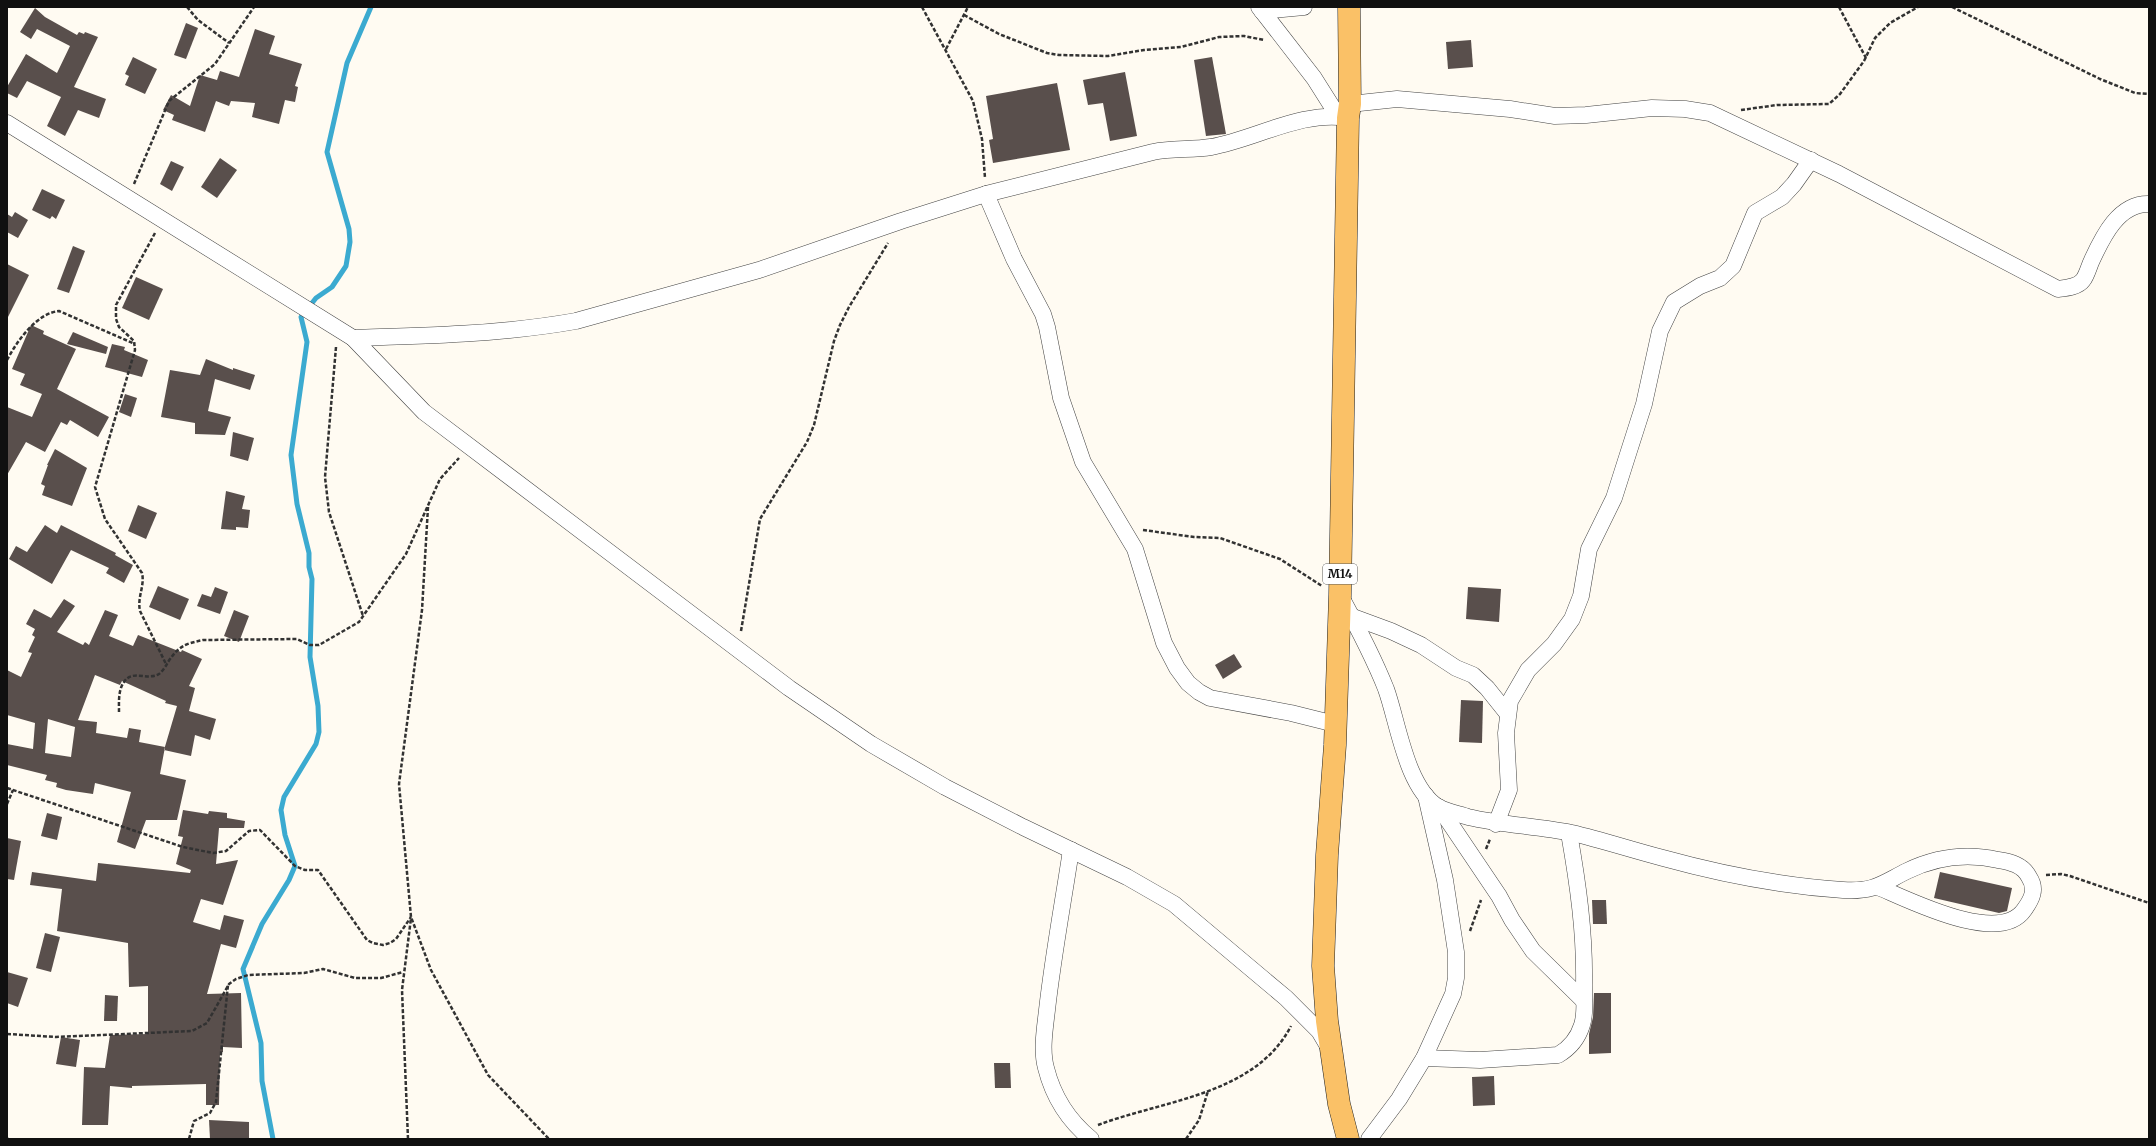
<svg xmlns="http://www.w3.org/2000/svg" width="2156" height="1146" viewBox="0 0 2156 1146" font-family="Merriweather,serif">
<rect width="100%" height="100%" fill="#fffbf2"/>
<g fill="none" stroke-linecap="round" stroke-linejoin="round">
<polyline stroke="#3baad0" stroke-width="5" points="273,1139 262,1081 261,1043 243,969 262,924 289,880 295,866 285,835 281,810 284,797 316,744 319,732 318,706 310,657 312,579 309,567 309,553 297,504 291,455 307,342 301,317 316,298 332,287 346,266 350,242 349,229 327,152 347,63 371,7"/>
</g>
<g fill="#594f4c" fill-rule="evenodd">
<polygon points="35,8 45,17 77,35 79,32 84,34 85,32 98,37 74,87 106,99 99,118 78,110 65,136 47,126 61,97 27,81 17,98 7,93 7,87 26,54 57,73 70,46 37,29 31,39 20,32"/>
<polygon points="186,23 198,28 186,59 174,55"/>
<polygon points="255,29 275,36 269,54 302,64 295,86 298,87 295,102 285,100 279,124 252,117 255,103 231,101 229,106 216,101 205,132 172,120 174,115 163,110 171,95 190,106 200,75 217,80 220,71 239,77"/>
<polygon points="1471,40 1473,67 1448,69 1446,42"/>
<polygon points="133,57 157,69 145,94 125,85 129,76 125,74"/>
<polygon points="1212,57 1226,134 1206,136 1194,60"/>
<polygon points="1125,72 1137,136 1110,141 1103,103 1088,105 1083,80"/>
<polygon points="1057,83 1070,150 993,163 989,140 993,139 986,96"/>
<polygon points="220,158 237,170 217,198 201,187"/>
<polygon points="171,161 184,167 172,191 160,184"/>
<polygon points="42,189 65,200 56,219 52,216 50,219 32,210"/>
<polygon points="15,212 28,220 18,238 7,232 7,214 12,217"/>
<polygon points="73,246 85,251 69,293 57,289"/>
<polygon points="7,264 29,275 7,319"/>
<polygon points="136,277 163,289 149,320 122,308"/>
<polygon points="31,325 44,331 43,334 76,349 57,389 109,417 98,437 70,420 67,425 61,422 45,452 26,442 7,475 7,407 32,417 42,394 20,385 25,374 12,369"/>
<polygon points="73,332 108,347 106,354 67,344"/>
<polygon points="112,344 125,347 124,350 148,360 142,377 105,367"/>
<polygon points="206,359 233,370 233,368 255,375 250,390 215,379 208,411 231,417 225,435 195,434 195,423 161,417 170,370 200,375"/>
<polygon points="125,394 137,398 131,417 119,412"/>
<polygon points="233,432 254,438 248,461 230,456"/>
<polygon points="55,449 87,468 72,506 42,495 45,486 41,484 48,465 47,465"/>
<polygon points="226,491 245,496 242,509 250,510 248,528 236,527 236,530 221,529"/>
<polygon points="138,505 157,513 146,539 128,531"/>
<polygon points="45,525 57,533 61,525 116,553 115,555 133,565 124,583 106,573 109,568 71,550 52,584 9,559 16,546 27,552"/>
<polygon points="158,586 189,599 180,620 149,607"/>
<polygon points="215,587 228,592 220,614 197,606 202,594 211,597"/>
<polygon points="1468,587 1501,589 1499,622 1466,619"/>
<path d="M64,599l11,7 -18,26 26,13 2,-3 4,3 16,-35 13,5 -9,21 24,10 5,-11 43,17 1,-2 20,9 -13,27 6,2 -6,23 27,8 -6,21 -15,-5 -4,21 -27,-6 13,-44 -12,-3 1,-2 -44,-20 -2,4 -25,-10 -17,45 19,2 -1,11 31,5 2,-10 12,2 -2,12 26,5 -5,27 26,6 -9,40h-31l-11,29 -18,-7 14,-50 -36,-9 -2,11 -27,-4 -10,-3 1,-4 -12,-3 2,-5 -40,-10v-21l26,5 2,-26 -28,-8v-45l14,7 11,-24 -4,-1 7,-15 -3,-2 3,-6 -9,-5 8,-15 17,9zM48,719l27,8 -4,30 -26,-4z"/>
<polygon points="234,610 249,616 239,642 224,636"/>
<polygon points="1234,654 1242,667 1223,679 1215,665"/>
<polygon points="1461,700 1483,701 1482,743 1459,742"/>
<polygon points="183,810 208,814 209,811 227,813 227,818 245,821 244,828 219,828 216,864 238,860 223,905 201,899 193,922 220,930 224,915 244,920 236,948 221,944 207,994 241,993 242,1048 223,1047 223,1052 220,1052 219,1105 206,1105 206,1084 132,1086 132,1088 110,1086 108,1125 82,1125 84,1067 105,1068 110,1035 148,1034 148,986 129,987 128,943 57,931 62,889 30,885 32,872 96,881 98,863 190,873 191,870 176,864 183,837 178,836"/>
<polygon points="47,813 62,817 57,840 41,836"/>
<polygon points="7,838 21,841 14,880 7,879"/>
<polygon points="1940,872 2012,888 2007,911 1999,913 1934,898"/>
<polygon points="1592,900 1606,900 1607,924 1593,924"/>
<polygon points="45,933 60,937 51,972 36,968"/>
<polygon points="7,972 28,978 18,1007 7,1003"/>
<polygon points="1594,993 1611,993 1611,1053 1589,1054 1589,1034 1593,1017"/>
<polygon points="105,995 118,996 117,1021 104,1021"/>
<polygon points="61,1037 80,1040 76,1067 56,1064"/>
<polygon points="994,1063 1010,1063 1011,1088 995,1088"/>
<polygon points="1494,1076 1495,1105 1473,1106 1472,1077"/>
<polygon points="209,1120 249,1122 249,1139 210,1139"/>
</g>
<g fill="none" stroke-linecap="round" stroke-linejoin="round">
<g stroke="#434343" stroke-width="17">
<g id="minor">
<polyline points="1259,7 1314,78 1338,116"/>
<polyline points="1262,11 1304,7"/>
<path d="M1350,104l47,-5 113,10 45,7 31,-1 66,-7 33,1 25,4 129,61 219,115c8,-1 20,-2 25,-9 4,-5 6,-14 9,-20 11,-24 27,-57 57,-56"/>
<polyline points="7,123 353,338 424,412 789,688 871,744 945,787 1023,827 1127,877 1174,904 1286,998 1319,1031 1329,1048"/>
<polyline points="986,194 1014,259 1043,314 1047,327 1061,398 1083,462 1135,549 1164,643 1177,668 1188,683 1199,692 1210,698 1291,713 1335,724"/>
<path d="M353,338c74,-2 150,-4 223,-17l183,-51 142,-49 85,-27 167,-42c19,-4 39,-2 58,-5 45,-8 91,-37 137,-29"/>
<path d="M1340,595c17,31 33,61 46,94 12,33 20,98 52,118 9,5 21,7 30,10 34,8 69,9 104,16 30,7 60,17 91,25 58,16 120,28 180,32 31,2 38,-6 64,-19 29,-14 60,-18 91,-11 13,2 25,5 31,17 8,12 3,22 -5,33 -25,36 -115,-10 -146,-23"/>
<polyline points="1353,617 1391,631 1421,645 1456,668 1473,675 1487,688 1507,713"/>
<polyline points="1439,807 1499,896 1512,920 1533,951 1584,1001"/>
<polyline points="1496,824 1509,790 1506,733 1510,701 1528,670 1554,644 1572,619 1581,596 1589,549 1614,498 1628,454 1644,404 1660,331 1674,302 1700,286 1720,278 1733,266 1755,213 1782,197 1794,184 1811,160"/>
<path d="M1071,850c-8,53 -18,106 -24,160 -2,18 -6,40 -1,58 7,28 23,53 45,71"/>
<path d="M1424,1058l56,2 78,-5c12,-7 20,-17 24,-30 4,-12 2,-28 2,-40 1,-52 -6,-101 -15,-152"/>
<polyline points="1369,1139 1399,1099 1424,1058 1453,994 1456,978 1456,952 1445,880 1426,796"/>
</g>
</g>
<g stroke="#212121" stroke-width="23">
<polyline id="primary" points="1348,1139 1339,1104 1327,1021 1323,966 1327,855 1335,745 1340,595 1348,118 1350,104 1349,7"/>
</g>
<g stroke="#323232" stroke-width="2.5" stroke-dasharray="4 2" stroke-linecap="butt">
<polyline points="187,7 198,20 229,43"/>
<polyline points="922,7 973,101 982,139 985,178"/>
<polyline points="1839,7 1866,58"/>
<polyline points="1952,7 2100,79 2135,93 2149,94"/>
<polyline points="964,15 999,34 1047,53 1059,55 1108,56 1144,50 1181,47 1219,37 1244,36 1264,40"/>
<polyline points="946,49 968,7"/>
<polyline points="1741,110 1777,105 1829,104 1840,94 1864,61 1875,38 1890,23 1918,7"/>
<polyline points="134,184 169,101 215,64 254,7"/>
<path d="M155,233l-39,72v14l3,8 15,14 1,9 -40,137 10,32 37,54c3,13 -5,24 -2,38l26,53"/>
<polyline points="336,347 325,477 329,512 363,616"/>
<path d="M7,360c10,-19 30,-47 52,-49l76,33"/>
<polyline points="428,507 422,610 399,784 411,917 431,970 488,1075 549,1139"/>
<polyline points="1143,530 1194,537 1220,538 1280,559 1322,586"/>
<polyline points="741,631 760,519 807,442 814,425 834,341 840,325 849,307 888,243"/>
<path d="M119,712c0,-9 -1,-22 5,-30 8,-13 24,-1 35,-8 3,-2 7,-8 9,-12 11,-16 16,-18 35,-22l94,-1 13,6h9l40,-23 47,-68 34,-75 19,-21"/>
<polyline points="7,788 183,847 213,853 226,851 249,831 260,830 295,866 305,870 318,870 367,940 373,943 383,945 390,943 396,939 411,917"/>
<polyline points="7,804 13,790"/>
<polyline points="1486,849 1490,839"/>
<polyline points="2046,875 2061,874 2070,876 2149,903"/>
<polyline points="1470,931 1481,900"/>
<polyline points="7,1034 56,1037 192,1031 207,1023 229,984 236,979 248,975 304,973 323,969 355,978 381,978 403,972"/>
<path d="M1098,1125c66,-25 157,-30 193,-99"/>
<polyline points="7,1137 7,1139"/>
<polyline points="189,1139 194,1121 210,1113 216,1102 228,985"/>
<polyline points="408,1139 402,990 411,918"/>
<polyline points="1186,1139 1199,1120 1208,1091"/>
</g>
<use href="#minor" stroke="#fff" stroke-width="16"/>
<use href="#primary" stroke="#fac167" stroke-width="22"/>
</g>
<g text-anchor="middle" stroke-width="4" stroke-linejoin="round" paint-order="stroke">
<rect fill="#fff" stroke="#585858" stroke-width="1" x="1323" y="564" width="34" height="20" rx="3"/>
<g font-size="12" font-weight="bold" fill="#101010">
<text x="1340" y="578">M14</text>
</g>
</g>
<rect width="2156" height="1146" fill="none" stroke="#101010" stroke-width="16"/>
</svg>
